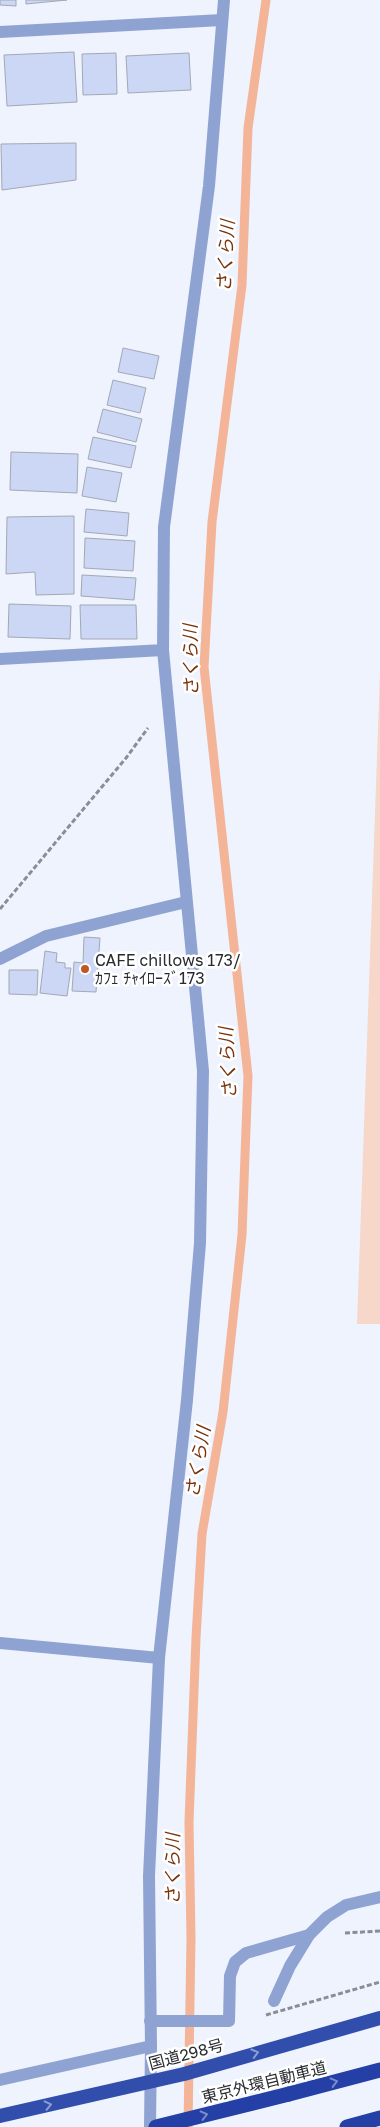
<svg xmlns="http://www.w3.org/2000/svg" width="380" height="2127" viewBox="0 0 380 2127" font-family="'Golos Text','Noto Sans JP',sans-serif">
<rect width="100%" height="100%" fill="#eef3fd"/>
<polygon fill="#f6d7c9" points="380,672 380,1324 357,1324"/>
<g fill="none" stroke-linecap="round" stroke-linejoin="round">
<polyline stroke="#f4b497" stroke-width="9" points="188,2127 191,1938 189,1822 196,1638 202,1534 223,1412 242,1235 248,1076 204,667 212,522 242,285 248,128 266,0"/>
</g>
<g fill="#cbd7f5" stroke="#a3a8b5">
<polygon points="0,0 16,0 16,6 0,5"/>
<polygon points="26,0 67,0 26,4"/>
<polygon points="74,52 77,102 7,106 4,55"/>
<polygon points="116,53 117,94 83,95 82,54"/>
<polygon points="189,53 191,90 128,93 126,56"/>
<polygon points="76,143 76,180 2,190 1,144"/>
<polygon points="123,348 159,356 154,379 118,372"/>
<polygon points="113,380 146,388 140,413 107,405"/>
<polygon points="103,409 142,419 136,442 97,432"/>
<polygon points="93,437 136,446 131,468 88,459"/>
<polygon points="11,452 78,454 77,493 10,490"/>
<polygon points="87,467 122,473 116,502 82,496"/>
<polygon points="86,509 129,513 127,536 84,532"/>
<polygon points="74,516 74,594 36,595 35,572 6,574 7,517"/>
<polygon points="85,538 135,541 133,571 84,568"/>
<polygon points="82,575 136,578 134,600 81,596"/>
<polygon points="9,604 71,606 70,639 8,637"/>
<polygon points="80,605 136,605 137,639 81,639"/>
<polygon points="84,937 100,938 96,992 72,991 74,962 83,963"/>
<polygon points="45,951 57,953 56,962 65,963 65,968 71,968 67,996 40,993"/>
<polygon points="9,970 38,970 37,995 9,994"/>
</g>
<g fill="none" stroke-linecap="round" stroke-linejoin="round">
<g stroke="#8a8d95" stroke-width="3" stroke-dasharray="5 2.5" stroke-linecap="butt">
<polyline points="0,909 126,758 148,728"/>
<polyline points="345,1933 380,1931"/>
</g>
<g stroke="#8fa3d3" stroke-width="12">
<polyline points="0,959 46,936 186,902"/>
<polyline points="274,2001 290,1966 309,1935"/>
<polyline points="150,2021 229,2021 230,1976 235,1962 246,1953 309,1935 327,1917 346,1905 380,1897"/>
<polyline points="151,2046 149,1876 159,1658 187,1400 200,1243 203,1071 163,650"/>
</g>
<g stroke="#8fa3d3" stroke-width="12">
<polyline points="0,32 222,20"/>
<polyline points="0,659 163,650 164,527 209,186 224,0"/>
<polyline points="0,1643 159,1658"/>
<polyline points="0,2080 151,2046 150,2127"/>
</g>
<polyline stroke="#314eac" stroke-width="14" points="0,2116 184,2074 380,2018"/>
<g stroke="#243fa5" stroke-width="15">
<polyline points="289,2094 380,2070"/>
<polyline points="347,2127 380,2118"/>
</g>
<polyline stroke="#8a8d95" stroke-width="3" stroke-dasharray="5 2.5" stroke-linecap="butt" points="266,2015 380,1982"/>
<polyline stroke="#243fa5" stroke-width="15" points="156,2127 289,2094"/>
</g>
<defs><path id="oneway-chevron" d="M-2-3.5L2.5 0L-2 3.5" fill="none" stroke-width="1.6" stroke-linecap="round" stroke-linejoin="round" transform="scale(1.25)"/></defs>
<g stroke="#8e9ed1">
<use href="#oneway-chevron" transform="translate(255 2053) rotate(-16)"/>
<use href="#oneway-chevron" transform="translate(48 2105) rotate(-13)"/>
</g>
<g stroke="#7c8cc9">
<use href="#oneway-chevron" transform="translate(334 2082) rotate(-15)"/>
<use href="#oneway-chevron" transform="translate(204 2115) rotate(-14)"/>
</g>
<circle fill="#bd5924" stroke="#fff" stroke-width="2" cx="85" cy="969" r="5"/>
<g text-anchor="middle" stroke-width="5" stroke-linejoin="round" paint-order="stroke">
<g font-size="16" fill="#292b30" stroke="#fff" text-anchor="start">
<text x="95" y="966">CAFE chillows 173/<tspan x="95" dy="18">ｶﾌｪ ﾁｬｲﾛｰｽﾞ173</tspan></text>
</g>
<g font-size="16" fill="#292b30" stroke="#fff">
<text transform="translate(186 2054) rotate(-15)" y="6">国道298号</text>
<text transform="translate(264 2082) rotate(-14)" y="6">東京外環自動車道</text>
</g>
<g font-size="18" font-style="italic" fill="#79320a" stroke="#fff">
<text transform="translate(226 256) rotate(-87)" y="6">さくら川</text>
<text transform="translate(191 660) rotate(-91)" y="6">さくら川</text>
<text transform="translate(228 1063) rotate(-93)" y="6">さくら川</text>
<text transform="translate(198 1462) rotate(-80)" y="6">さくら川</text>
<text transform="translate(173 1869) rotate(-90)" y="6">さくら川</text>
</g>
</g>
</svg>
